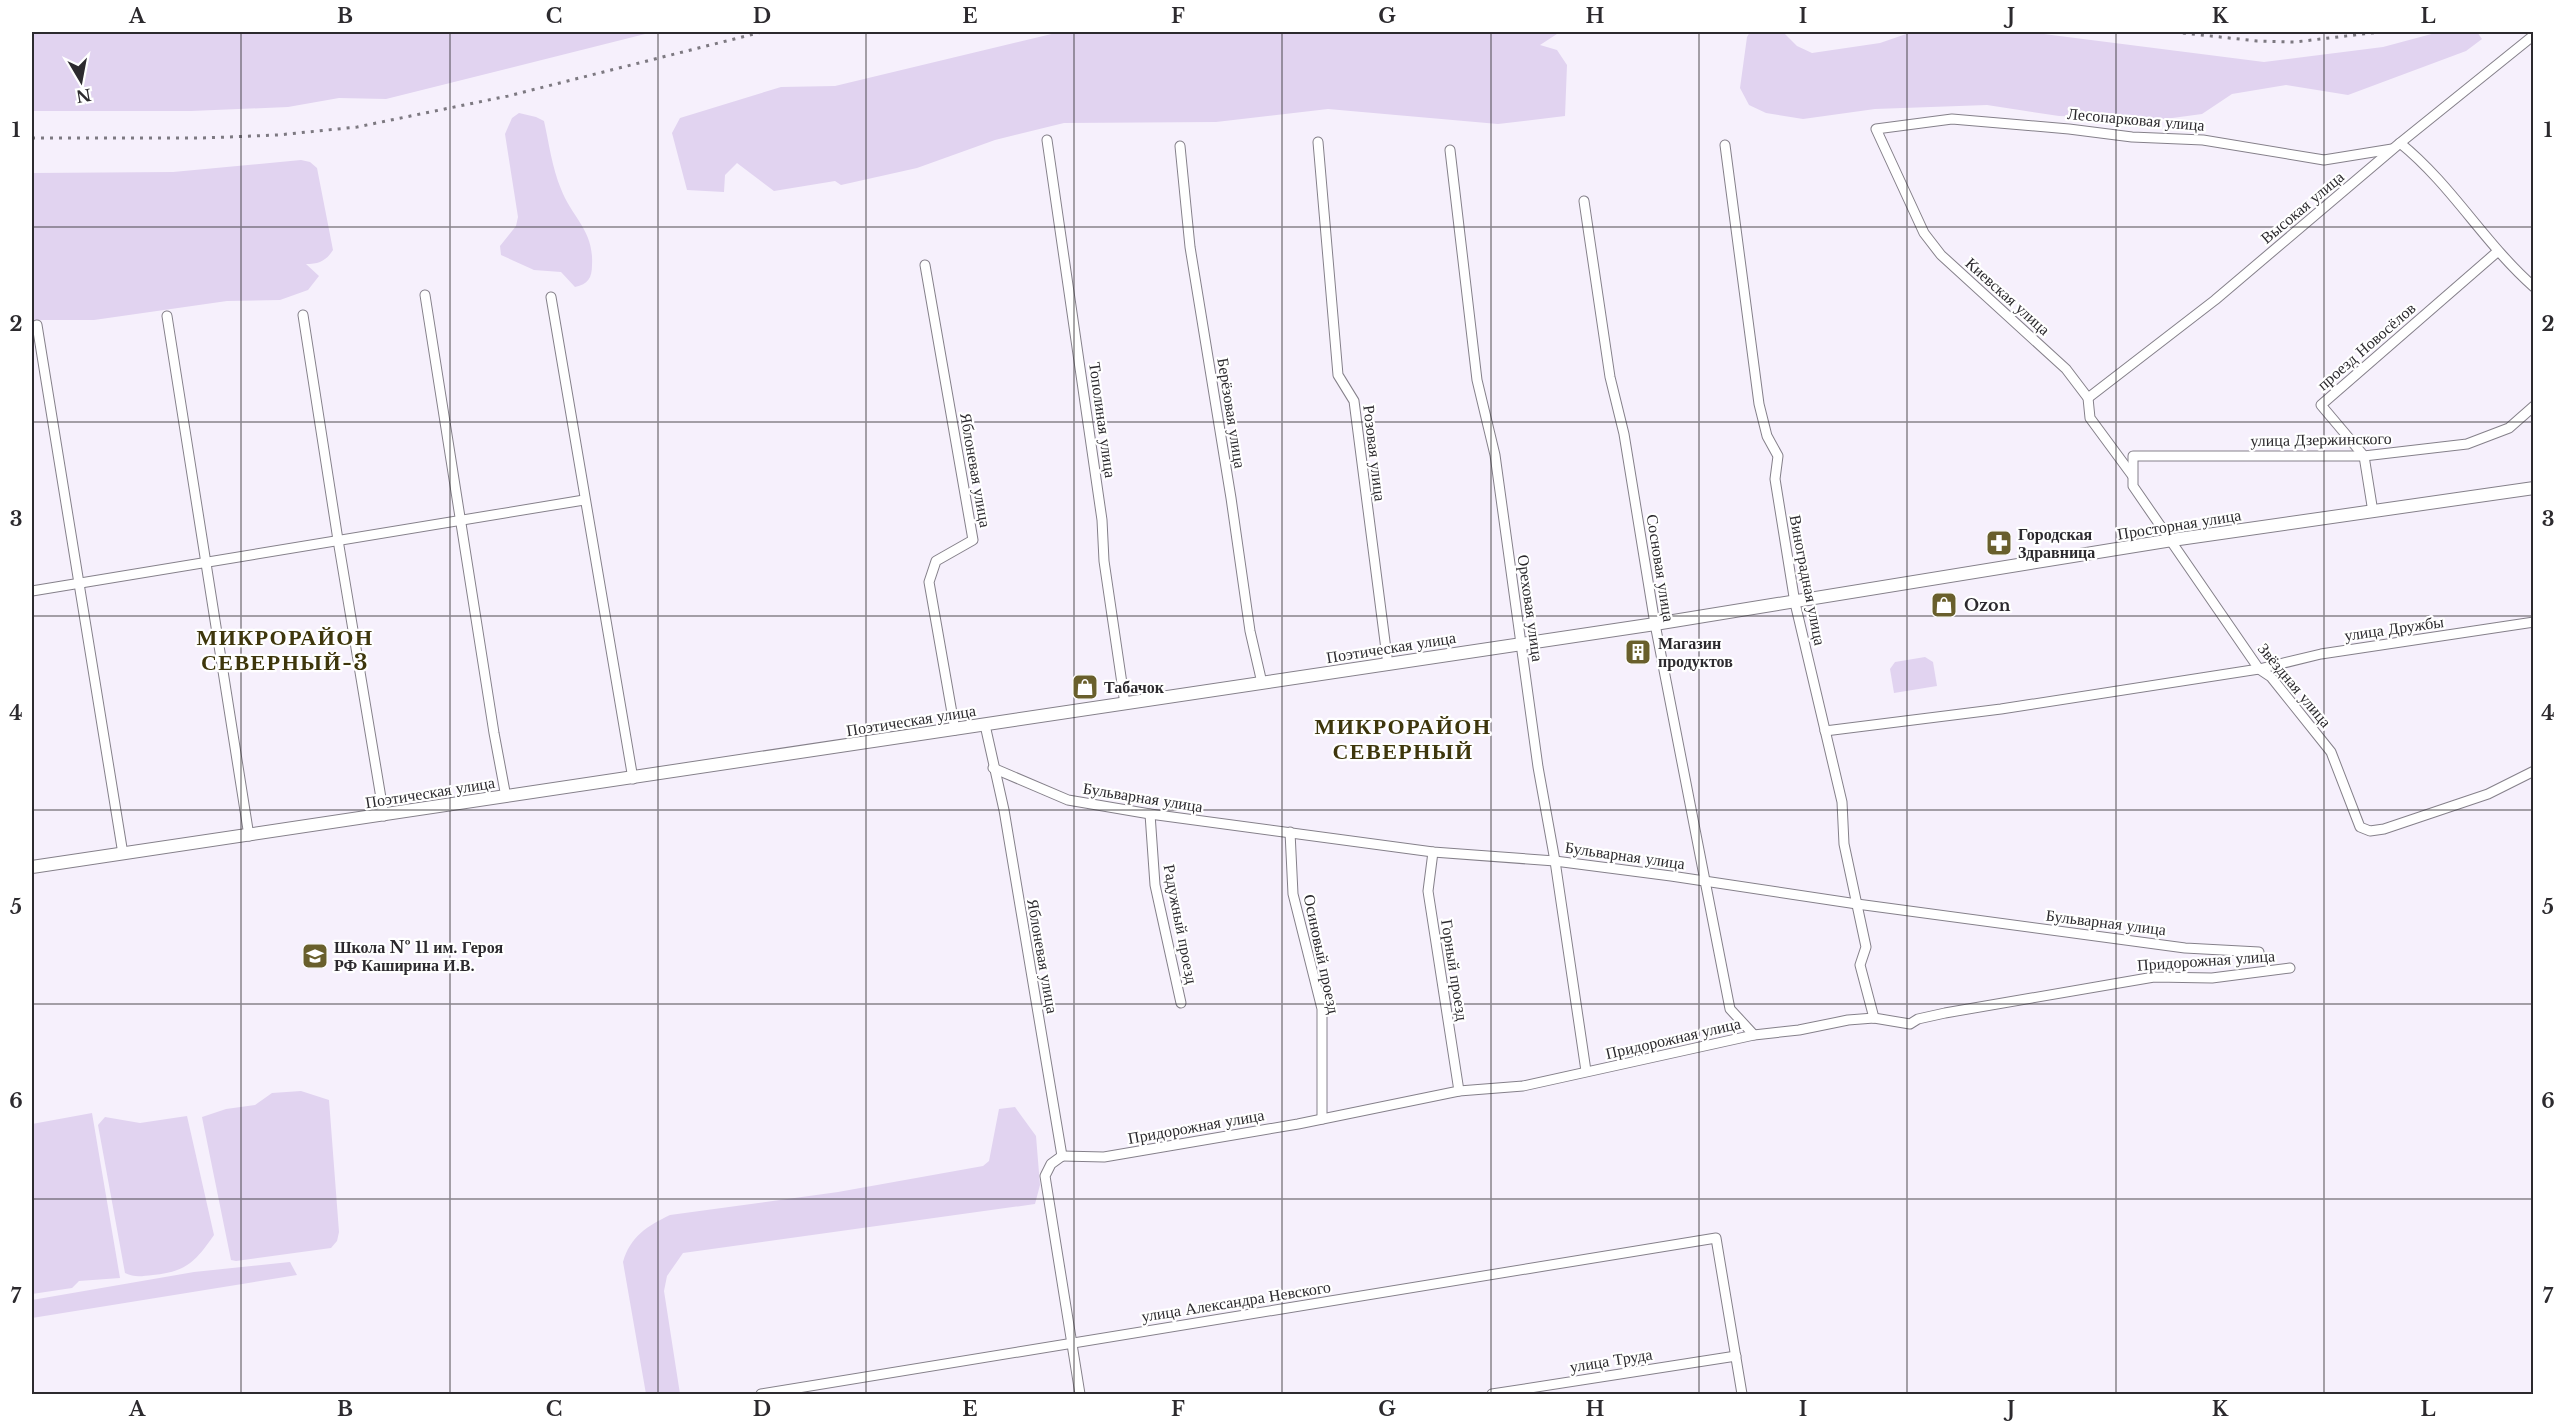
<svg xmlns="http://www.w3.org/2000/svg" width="2565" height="1426" viewBox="0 0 2565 1426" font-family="'Libre Baskerville',serif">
<rect width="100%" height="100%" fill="#f6f0fc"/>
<g fill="#e1d3f0">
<polygon points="32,32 653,32 386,99 339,98 288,107 191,111 32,111"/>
<polygon points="1060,32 1560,32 1540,45 1557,50 1567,65 1565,116 1498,124 1328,109 1216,122 1064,123 995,140 917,168 841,185 835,181 774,191 737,163 725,175 724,192 687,190 672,133 680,118 781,87 835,86"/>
<polygon points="1750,32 1783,32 1797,46 1812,53 1880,43 1912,32 2028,32 2264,62 2383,47 2439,32 2477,32 2482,39 2466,51 2348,95 2286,85 2232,94 2202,114 2165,119 2059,116 1987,105 1875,109 1803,119 1766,113 1749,105 1740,88 1747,37"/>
<path d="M519,113l17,4 8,4c5,22 8,47 17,68 11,29 33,41 31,76 0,13 -4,19 -17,22l-14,-15 -27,-2 -33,-15 -1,-9 16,-20 2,-9 -13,-83 7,-16z"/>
<path d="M301,160l9,2 7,6 16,82c-7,11 -14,14 -27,14l13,12 -11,14 -28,10 -53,1 -133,19h-62v-147l141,-1z"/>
<polygon points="1925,657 1933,662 1937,686 1894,693 1890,669 1895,662"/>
<polygon points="301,1091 329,1100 339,1232 337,1241 331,1248 236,1261 231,1260 202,1117 226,1109 255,1105 272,1093"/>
<path d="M1015,1107l21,29 4,49 -5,19 -352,49 -16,23 -3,15 16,103h-34l-23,-132c7,-25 24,-36 47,-47l168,-23 145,-26 6,-5 10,-52z"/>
<polygon points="92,1113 120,1278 79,1281 72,1288 32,1294 32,1124"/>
<path d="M187,1116l27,119c-18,26 -28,37 -61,40 -11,1 -18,3 -28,-2l-27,-148 7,-8 35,6z"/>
<polygon points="290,1262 297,1275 32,1318 32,1300 194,1272"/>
</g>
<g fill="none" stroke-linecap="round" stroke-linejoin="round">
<g stroke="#85808a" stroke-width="11">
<g id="minor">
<polyline points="1047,140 1102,520 1104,561 1125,704"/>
<polyline points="1318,142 1338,375 1354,401 1388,665"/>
<path d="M2400,143c52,42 84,100 134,144"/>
<polyline points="1725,145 1759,404 1767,436 1778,456 1775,479 1795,603 1842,802 1844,844 1866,947 1860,965 1874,1018"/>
<polyline points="1180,146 1190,247 1231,498 1250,631 1262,683"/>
<polyline points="1450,150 1477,380 1495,455 1538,767 1555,861 1586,1071"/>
<polyline points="1584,201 1610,377 1624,434 1655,624 1730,1009 1754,1035"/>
<polyline points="925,265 973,540 936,561 929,582 955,730"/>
<polyline points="425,295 494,733 506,797"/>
<polyline points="551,297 633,779"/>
<polyline points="303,315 338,540 384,816"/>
<polyline points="167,316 249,836"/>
<polyline points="37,325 123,854"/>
<polyline points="2088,398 2215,300 2400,143 2534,35"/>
<polyline points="2534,406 2509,428 2467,444 2364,456 2133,456 2133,486 2259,669 2271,677 2331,752 2360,827 2370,831 2384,829 2488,794 2534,771"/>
<polyline points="2132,475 2090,418 2088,398 2066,369 1941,255 1924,233 1876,129 1952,119 2069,129 2132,137 2203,140 2324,160 2392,149"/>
<polyline points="2373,512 2364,456 2321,405 2497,252"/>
<polyline points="32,591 584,500"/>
<polyline points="985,725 1004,810 1062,1156"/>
<polyline points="1825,731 2001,709 2259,669 2321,654 2534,622"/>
<polyline points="993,768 1068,800 1150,814 1433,852 1555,861 1671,876 1857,904 2185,948 2259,952"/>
<polyline points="1150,814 1155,885 1181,1003"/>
<polyline points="1290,832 1293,894 1322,1009 1322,1119"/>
<polyline points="1433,852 1428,891 1459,1091"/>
<polyline points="1062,1156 1104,1157 1298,1124 1459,1091 1523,1086 1754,1035 1799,1030 1848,1020 1874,1018 1910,1024 1918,1019 1945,1013 2154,977 2212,978 2290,968"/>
<polyline points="1062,1156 1051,1164 1045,1176 1080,1394"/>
<polyline points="761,1394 1716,1238 1742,1394"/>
<polyline points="1492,1394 1736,1356"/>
</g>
</g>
<g stroke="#85808a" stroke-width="14">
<polyline id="tertiary" points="32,867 1655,624 2172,540 2534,488"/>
</g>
<use href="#minor" stroke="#fff" stroke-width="9"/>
<use href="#tertiary" stroke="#fff" stroke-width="12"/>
<g stroke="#7d7981" stroke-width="3" stroke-dasharray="3 6" stroke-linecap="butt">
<polyline points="2174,32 2257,41 2295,42 2380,32"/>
<polyline points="32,138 202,138 278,135 357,127 508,96 762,32"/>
</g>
</g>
<path fill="none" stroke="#2c2a2e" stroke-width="1.5" stroke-opacity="0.55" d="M241,32v1362M450,32v1362M658,32v1362M866,32v1362M1074,32v1362M1282,32v1362M1491,32v1362M1699,32v1362M1907,32v1362M2116,32v1362M2324,32v1362M32,227h2502M32,422h2502M32,616h2502M32,810h2502M32,1004h2502M32,1199h2502"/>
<defs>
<g id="pharmacy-square" transform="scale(1.35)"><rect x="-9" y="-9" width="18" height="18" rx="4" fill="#695f2c" stroke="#fff"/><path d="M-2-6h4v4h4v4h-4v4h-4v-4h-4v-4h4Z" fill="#fff"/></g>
<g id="shop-square" transform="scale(1.35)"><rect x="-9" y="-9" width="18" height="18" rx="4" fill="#695f2c" stroke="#fff"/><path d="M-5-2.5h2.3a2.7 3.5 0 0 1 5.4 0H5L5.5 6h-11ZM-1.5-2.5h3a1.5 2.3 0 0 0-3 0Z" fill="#fff"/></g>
<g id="building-square" transform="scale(1.35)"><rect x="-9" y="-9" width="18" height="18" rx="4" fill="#695f2c" stroke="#fff"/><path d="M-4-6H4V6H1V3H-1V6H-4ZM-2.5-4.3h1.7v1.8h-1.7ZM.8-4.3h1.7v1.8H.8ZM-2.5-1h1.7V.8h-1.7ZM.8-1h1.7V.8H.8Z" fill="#fff"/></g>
<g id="school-square" transform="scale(1.35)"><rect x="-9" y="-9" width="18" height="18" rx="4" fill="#695f2c" stroke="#fff"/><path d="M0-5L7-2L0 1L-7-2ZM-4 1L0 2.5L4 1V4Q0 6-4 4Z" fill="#fff"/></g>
</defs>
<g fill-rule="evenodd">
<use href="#pharmacy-square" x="1999" y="543"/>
<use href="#shop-square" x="1944" y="605"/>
<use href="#building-square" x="1638" y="652"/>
<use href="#shop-square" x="1085" y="687"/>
<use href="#school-square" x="315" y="956"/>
</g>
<g text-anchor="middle" stroke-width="4.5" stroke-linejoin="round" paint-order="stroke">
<g font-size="16" fill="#2c2a2e" stroke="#fff">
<text transform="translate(2136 119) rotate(5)" y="6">Лесопарковая улица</text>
<text transform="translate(2302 207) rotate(-40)" y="6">Высокая улица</text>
<text transform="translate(2008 296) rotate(42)" y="6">Киевская улица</text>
<text transform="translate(2366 346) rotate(-41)" y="6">проезд Новосёлов</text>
<text transform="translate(1232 413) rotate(81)" y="6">Берёзовая улица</text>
<text transform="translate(1103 420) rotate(82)" y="6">Тополиная улица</text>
<text transform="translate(2321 439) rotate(-1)" y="6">улица Дзержинского</text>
<text transform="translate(1375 453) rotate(83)" y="6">Розовая улица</text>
<text transform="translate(976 470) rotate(80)" y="6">Яблоневая улица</text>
<text transform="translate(2179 524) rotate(-9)" y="6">Просторная улица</text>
<text transform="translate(1661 568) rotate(81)" y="6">Сосновая улица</text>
<text transform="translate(1808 580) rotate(79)" y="6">Виноградная улица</text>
<text transform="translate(1531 608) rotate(82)" y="6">Ореховая улица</text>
<text transform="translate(2394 628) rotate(-8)" y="6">улица Дружбы</text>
<text transform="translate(1391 647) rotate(-9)" y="6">Поэтическая улица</text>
<text transform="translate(2295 685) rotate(50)" y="6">Звёздная улица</text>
<text transform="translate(911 720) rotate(-9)" y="6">Поэтическая улица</text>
<text transform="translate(430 792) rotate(-9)" y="6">Поэтическая улица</text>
<text transform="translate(1143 797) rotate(9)" y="6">Бульварная улица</text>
<text transform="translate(1625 855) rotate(8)" y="6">Бульварная улица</text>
<text transform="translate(2106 922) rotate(7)" y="6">Бульварная улица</text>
<text transform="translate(1181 924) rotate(79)" y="6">Радужный проезд</text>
<text transform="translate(1322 954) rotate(78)" y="6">Осиновый проезд</text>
<text transform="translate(1043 956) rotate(80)" y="6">Яблоневая улица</text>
<text transform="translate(2206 960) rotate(-4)" y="6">Придорожная улица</text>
<text transform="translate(1455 970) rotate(81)" y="6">Горный проезд</text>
<text transform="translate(1673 1038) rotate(-13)" y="6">Придорожная улица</text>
<text transform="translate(1196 1126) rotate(-10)" y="6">Придорожная улица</text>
<text transform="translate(1236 1301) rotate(-9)" y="6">улица Александра Невского</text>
<text transform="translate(1611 1360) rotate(-9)" y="6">улица Труда</text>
</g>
<g font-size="16" font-weight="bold" fill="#2c2a2e" stroke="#fff" text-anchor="start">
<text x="2018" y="540">Городская<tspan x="2018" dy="18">Здравница</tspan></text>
<text x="1964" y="611">Ozon</text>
<text x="1658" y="649">Магазин<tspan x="1658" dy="18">продуктов</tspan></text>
<text x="1104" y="693">Табачок</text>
<text x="334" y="953">Школа № 11 им. Героя<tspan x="334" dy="18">РФ Каширина И.В.</tspan></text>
</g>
<g font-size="22" font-weight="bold" letter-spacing="1.5" fill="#3e360c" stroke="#fff">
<text x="285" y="645">МИКРОРАЙОН<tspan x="285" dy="25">СЕВЕРНЫЙ-3</tspan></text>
<text x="1403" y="734">МИКРОРАЙОН<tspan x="1403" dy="25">СЕВЕРНЫЙ</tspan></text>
</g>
</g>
<rect width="2565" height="1426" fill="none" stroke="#ffffff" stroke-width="66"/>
<g transform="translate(81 81) rotate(170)" stroke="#ffffff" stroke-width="4.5" paint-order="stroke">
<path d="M0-4.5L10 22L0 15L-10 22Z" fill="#2c2a2e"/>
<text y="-9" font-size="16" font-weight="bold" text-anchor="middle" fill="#2c2a2e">N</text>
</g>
<rect x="33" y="33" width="2499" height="1360" fill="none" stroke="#2c2a2e" stroke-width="2"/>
<g font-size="20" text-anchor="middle" font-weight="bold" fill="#2c2a2e">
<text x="137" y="23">A</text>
<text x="345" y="23">B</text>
<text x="554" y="23">C</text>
<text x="762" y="23">D</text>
<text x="970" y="23">E</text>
<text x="1178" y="23">F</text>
<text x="1387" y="23">G</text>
<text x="1595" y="23">H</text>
<text x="1803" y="23">I</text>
<text x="2011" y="23">J</text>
<text x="2220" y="23">K</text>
<text x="2428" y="23">L</text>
<text x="16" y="137">1</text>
<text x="2548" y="137">1</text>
<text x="16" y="331">2</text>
<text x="2548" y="331">2</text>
<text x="16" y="526">3</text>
<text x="2548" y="526">3</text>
<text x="16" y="720">4</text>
<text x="2548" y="720">4</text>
<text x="16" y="914">5</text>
<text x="2548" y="914">5</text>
<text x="16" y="1108">6</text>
<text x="2548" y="1108">6</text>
<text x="16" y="1303">7</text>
<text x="2548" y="1303">7</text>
<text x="137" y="1416">A</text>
<text x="345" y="1416">B</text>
<text x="554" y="1416">C</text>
<text x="762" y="1416">D</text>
<text x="970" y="1416">E</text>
<text x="1178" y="1416">F</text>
<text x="1387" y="1416">G</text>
<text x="1595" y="1416">H</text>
<text x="1803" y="1416">I</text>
<text x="2011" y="1416">J</text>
<text x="2220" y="1416">K</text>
<text x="2428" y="1416">L</text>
</g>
</svg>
